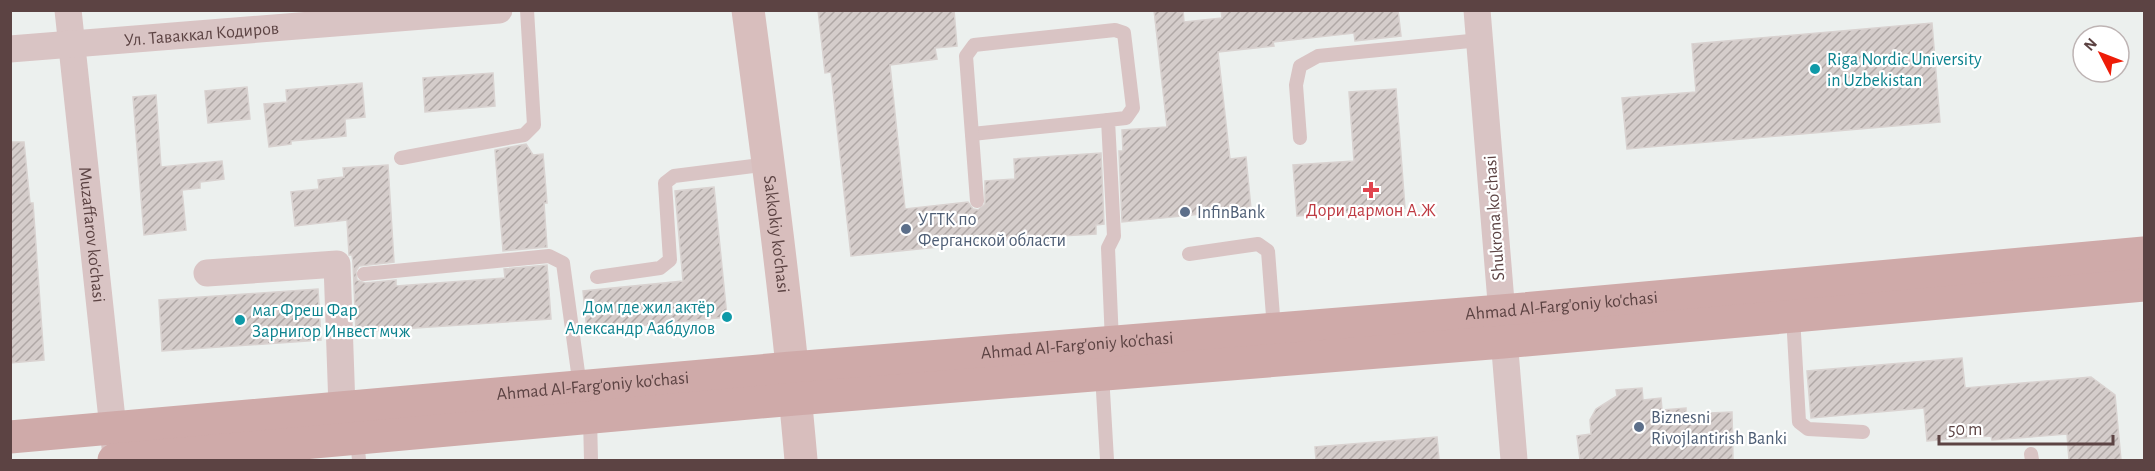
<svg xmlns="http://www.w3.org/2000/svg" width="2155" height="471" viewBox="0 0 2155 471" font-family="'Alegreya Sans',sans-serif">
<defs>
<pattern id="building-hatch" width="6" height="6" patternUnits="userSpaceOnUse" patternTransform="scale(1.5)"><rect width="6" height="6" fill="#d5cdcb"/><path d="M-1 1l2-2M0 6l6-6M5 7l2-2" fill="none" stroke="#b0a8a6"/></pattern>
</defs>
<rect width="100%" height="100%" fill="#ecf0ee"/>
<g fill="url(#building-hatch)" stroke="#d9d2d0" stroke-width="1.5">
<polygon points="818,10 954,10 957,46 935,48 937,59 890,65 905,209 968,202 973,209 978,210 985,204 985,181 1015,179 1014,159 1101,153 1104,224 1096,225 1096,234 1060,236 1060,244 1027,246 1026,238 851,256 831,72 825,73"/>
<polygon points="1154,10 1183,10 1184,22 1222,18 1221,10 1398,10 1401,36 1355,41 1354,33 1273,42 1274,46 1218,52 1230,159 1246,157 1251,209 1122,222 1119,151 1123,151 1122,130 1167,127"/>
<polygon points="1932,23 1940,122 1627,149 1622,98 1696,92 1692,44"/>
<polygon points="493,73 495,106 425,112 423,78"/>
<polygon points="362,83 365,117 345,119 346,136 291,141 291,144 269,147 264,104 287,102 286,90"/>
<polygon points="247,87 250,119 208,123 205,91"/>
<polygon points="1396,89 1405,208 1297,216 1293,165 1354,161 1349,92"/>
<polygon points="156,95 161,167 222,161 224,179 200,182 200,188 182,190 186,230 144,235 133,97"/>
<polygon points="10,142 24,142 30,203 33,203 44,360 10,363"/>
<polygon points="526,144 533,155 543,154 547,203 544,203 547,247 503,251 495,150"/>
<polygon points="388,165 394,262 359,266 356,271 357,280 365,283 396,280 396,286 505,278 504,269 547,265 551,319 356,332 353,263 352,255 349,255 347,220 295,226 291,192 319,189 318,180 344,177 343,168"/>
<polygon points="714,187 727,317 587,331 583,291 683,281 675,191"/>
<polygon points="318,289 321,340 162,351 159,300"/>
<polygon points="1962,358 1965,388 2091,377 2115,395 2121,460 2069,460 2067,434 1992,440 1991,436 1927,441 1924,408 1811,418 1807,371"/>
<polygon points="1642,388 1643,400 1661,398 1662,410 1686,408 1686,414 1732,412 1733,460 1580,460 1577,436 1591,434 1590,420 1596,409 1617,396 1616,390"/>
<polygon points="1437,437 1439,460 1316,460 1315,447"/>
</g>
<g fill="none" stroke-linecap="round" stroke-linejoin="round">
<g stroke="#d9c4c4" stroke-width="14">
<polyline points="972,134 1108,120"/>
<polyline points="1300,138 1296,85 1300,66 1318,56 1480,40"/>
<polyline points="401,158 524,135 534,125 527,10"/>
<polyline points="977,201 966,56 974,45 1115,30 1124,33 1133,108 1126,118 1108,120 1114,236 1108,248 1112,342"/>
<polyline points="1189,254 1258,244 1268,251 1274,329"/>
<polyline points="364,274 549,256 563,263 580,387"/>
<polyline points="597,277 660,268 670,260 665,183 674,176 769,164"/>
<polyline points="1793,316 1799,422 1808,429 1863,432"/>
<polyline points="1102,374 1107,460"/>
<polyline points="590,418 591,460"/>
<polyline points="357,439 359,460"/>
<polyline points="2031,454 2032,460"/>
</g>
<g stroke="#d9c4c4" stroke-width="27">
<path id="s1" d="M68,10l47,437"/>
<polyline points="1477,10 1514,460"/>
<path id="s2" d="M10,49l489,-39"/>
<polyline points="207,273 337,264 342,408"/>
</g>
<path stroke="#d8bebd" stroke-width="33" id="s3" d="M748,10c20,150 40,300 53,450"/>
<g stroke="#cfaaa9" stroke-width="33">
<path id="s4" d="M10,437l782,-69 709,-57 643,-58"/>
<polyline points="114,460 795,399 1503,342 2144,285"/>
</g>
</g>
<g fill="#0f9aa8" stroke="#fff" stroke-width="2">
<circle cx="1815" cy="69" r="6"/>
<circle cx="727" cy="317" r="6"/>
<circle cx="240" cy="320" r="6"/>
</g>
<path fill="#e0444e" stroke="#fff" stroke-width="2" d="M1368 181h6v6h6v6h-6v6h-6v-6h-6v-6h6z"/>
<g fill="#5c6f8a" stroke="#fff" stroke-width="2">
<circle cx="1185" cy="212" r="6"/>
<circle cx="906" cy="229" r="6"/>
<circle cx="1639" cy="427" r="6"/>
</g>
<g text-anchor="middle" stroke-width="4.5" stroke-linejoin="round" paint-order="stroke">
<g font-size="18" fill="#5c4343" stroke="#fff">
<text dy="6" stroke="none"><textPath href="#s2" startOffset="192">Ул. Таваккал Кодиров</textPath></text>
<text transform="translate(1494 218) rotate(-94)" y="6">Shukrona koʻchasi</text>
<text dy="6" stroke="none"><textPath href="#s1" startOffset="226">Muzaffarov ko'chasi</textPath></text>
<text dy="6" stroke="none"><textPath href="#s3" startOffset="226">Sakkokiy ko'chasi</textPath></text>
<text dy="6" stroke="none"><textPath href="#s4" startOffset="1557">Ahmad Al-Farg'oniy ko'chasi</textPath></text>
<text dy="6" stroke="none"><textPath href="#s4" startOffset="1071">Ahmad Al-Farg'oniy ko'chasi</textPath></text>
<text dy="6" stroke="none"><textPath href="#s4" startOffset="585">Ahmad Al-Farg'oniy ko'chasi</textPath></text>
</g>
<g font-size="18" fill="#0d838f" stroke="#fff" text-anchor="start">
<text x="1827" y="65">Riga Nordic University<tspan x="1827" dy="21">in Uzbekistan</tspan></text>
<text x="715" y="313" text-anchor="end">Дом где жил актёр<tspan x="715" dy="21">Александр Аабдулов</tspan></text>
<text x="252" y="316">маг Фреш Фар<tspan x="252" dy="21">Зарнигор Инвест мчж</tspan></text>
</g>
<g font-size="18" fill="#be3a42" stroke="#fff">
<text x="1371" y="216">Дори дармон А.Ж</text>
</g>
<g font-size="18" fill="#4e5e75" stroke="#fff" text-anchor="start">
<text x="1197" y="218">InfinBank</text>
<text x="918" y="225">УГТК по<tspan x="918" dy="21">Ферганской области</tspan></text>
<text x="1651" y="423">Biznesni<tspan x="1651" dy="21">Rivojlantirish Banki</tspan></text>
</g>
</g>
<rect width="2155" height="471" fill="none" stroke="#5c4343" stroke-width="24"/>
<g transform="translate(2101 54) rotate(312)"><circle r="28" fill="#ffffff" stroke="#beb4b4" stroke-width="1.5"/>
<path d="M0-4.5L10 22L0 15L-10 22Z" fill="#ee1c08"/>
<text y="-9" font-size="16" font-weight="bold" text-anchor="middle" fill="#5c4343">N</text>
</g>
<path d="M1939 435v9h174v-9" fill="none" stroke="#5c4343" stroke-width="3"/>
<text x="1948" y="435" font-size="18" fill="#5c4343" stroke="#ffffff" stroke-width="4.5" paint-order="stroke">50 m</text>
</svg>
